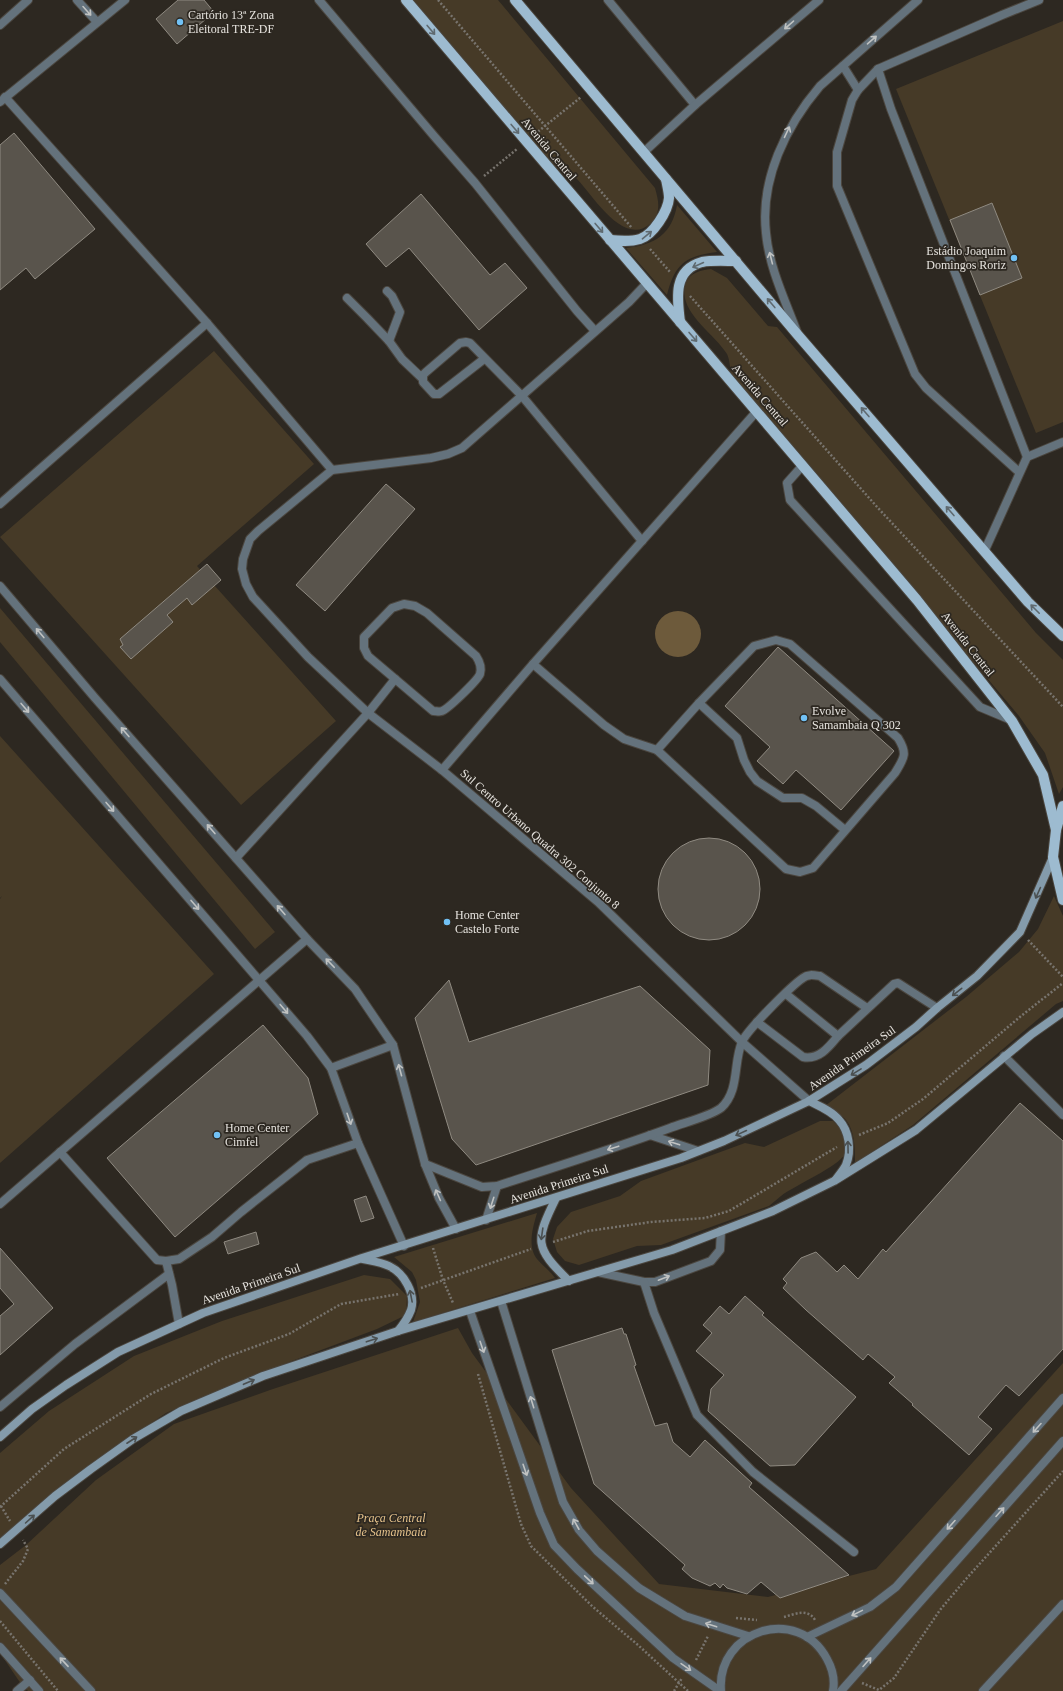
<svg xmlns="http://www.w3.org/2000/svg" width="1063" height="1691" viewBox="0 0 1063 1691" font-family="Georgia,serif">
<rect width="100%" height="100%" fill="#2d2821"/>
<g fill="#463a27">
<path d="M412,0h86l157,188c4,14 6,24 -4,35 -28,26 -59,-30 -76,-46 -6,-4 -17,-6 -23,-8z"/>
<polygon points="1063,21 1063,422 1036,433 896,89"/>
<path d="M677,205l40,47c-31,4 -42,11 -50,43l-41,-47c29,-3 46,-14 51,-43z"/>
<path d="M711,269l16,9 41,48 9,1 259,306 27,27v127l-4,7 -14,-41 -26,-37 -288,-341c-1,-6 -1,-15 -4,-21 -13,-21 -51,-43 -41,-71 3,-10 15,-13 25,-14z"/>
<polygon points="214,351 314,464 197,566 336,721 241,805 0,537"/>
<polygon points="0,608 275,932 255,949 0,642"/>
<polygon points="0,736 214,974 0,1163 0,899 2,896 0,898"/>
<path d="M1054,896l9,20v85l-7,3 -143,121 -58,38c0,-14 0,-32 -9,-43 -5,-6 -15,-10 -21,-14l141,-109 53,-45 19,-23z"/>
<path d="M820,1121h13c8,7 18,21 12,33 -7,13 -50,31 -64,42 -4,3 -8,7 -12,10l-108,39 -24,1 -58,19 -14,-4 -8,-9 -4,-13 4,-12 14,-15 49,-16 21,-15 104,-38 19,4z"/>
<path d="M537,1213c-4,14 -10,33 0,46 6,7 13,12 18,19l-142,44 7,-20 -4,-22 -4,-8 -18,-15z"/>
<polygon points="364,1275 390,1279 407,1296 406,1315 377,1329 260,1373 166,1413 84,1469 0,1540 0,1453 49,1411 134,1356 222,1321"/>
<polygon points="458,1328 472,1353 571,1488 659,1584 768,1597 876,1569 1063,1363 1063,1691 28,1691 19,1681 0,1653 0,1565 26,1545 96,1480 174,1424 270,1390"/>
</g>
<circle fill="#6d5a3b" cx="678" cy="634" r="23"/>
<g fill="#59544c" stroke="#8f8a81">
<polygon points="178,0 204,0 214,12 177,44 156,19"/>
<polygon points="14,133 95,229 35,279 26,268 0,290 0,145"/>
<polygon points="421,194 490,275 505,263 527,288 479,330 409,248 386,267 366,244"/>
<polygon points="992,203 1022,278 980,295 950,220"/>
<polygon points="386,484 415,509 325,611 296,585"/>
<polygon points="207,564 221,580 192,605 187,598 167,615 173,622 131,659 120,647 123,645 120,639"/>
<polygon points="778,647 894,751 841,810 796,770 783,784 757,761 770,747 725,706"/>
<circle cx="709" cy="889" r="51"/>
<polygon points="449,980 469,1042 640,986 710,1050 708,1085 476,1165 452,1139 415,1018"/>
<polygon points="263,1025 308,1078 318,1114 175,1237 107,1158"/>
<polygon points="1020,1103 1063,1141 1063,1349 1019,1396 1006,1385 991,1402 978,1417 992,1429 969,1455 912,1405 913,1404 889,1383 895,1377 868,1354 863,1360 806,1310 783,1288 787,1283 783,1279 801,1258 816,1252 837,1272 844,1265 858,1279 883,1249 886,1252"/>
<polygon points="366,1196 374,1218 361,1222 354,1200"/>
<polygon points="256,1232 259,1244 228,1254 224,1242"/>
<polygon points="0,1248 53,1308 0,1355 0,1316 14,1304 0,1288"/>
<polygon points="745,1296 764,1313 762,1315 856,1397 795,1465 770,1466 708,1411 711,1389 724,1375 696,1351 712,1333 703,1325 720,1306 729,1314"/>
<polygon points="622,1328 624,1334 626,1334 636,1365 634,1366 655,1426 667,1423 673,1442 690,1457 705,1440 752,1483 749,1487 849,1575 780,1598 761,1582 747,1594 727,1588 723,1584 720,1588 715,1583 710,1586 692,1578 682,1569 685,1565 594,1484 552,1350"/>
</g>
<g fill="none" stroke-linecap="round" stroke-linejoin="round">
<g stroke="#4b463f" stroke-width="10">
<g id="lane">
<polyline points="77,0 97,22"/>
<polyline points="319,0 434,136 475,183 577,311 595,331"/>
<polyline points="0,25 28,0"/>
<polyline points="843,66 858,90"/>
<polyline points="878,69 858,90 852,100 837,152 837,186 915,374 926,388 1019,472"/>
<polyline points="387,291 392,296 400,312 389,341"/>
<polyline points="347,298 367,318 389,341 402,359 422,378"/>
<polyline points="484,359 439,394 434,394 423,382 423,375 426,372 460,343 466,342 470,343 522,396 642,541"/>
<polyline points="1027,457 1063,442"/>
<polyline points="803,465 787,483 790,500 980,707 1011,720"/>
<polyline points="985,550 1027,457 891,109 878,69 1002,15 1039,0"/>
<path d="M404,604l11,2 12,7 49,43c4,6 6,11 4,18 -2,6 -32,35 -38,37 -2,1 -6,0 -9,0l-65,-55 -4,-8v-11l28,-29z"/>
<path d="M776,640l14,4 108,94c10,16 6,20 -3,35l-82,95 -13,4 -14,-3 -129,-119 42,-47 55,-57z"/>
<polyline points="533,664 604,725 624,739 657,750"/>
<polyline points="699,703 737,738 744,760 750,772 757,781 783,798 802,798 816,806 845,830"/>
<polyline points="368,713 395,679"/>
<polyline points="786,994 838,1036 894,984 898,983 937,1008"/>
<path d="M757,1022l46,35c16,3 26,-10 35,-21"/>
<polyline points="1004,1056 1063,1115"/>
<polyline points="650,1135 698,1151"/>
<polyline points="60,1152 157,1260 166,1261 179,1259 212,1237 241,1212 307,1160 358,1143"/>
<path d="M425,1164l57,23 15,-1c58,-19 116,-37 173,-58 13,-5 41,-12 51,-20 19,-17 12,-46 21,-66 4,-11 49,-56 61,-64 5,-4 10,-3 17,-2l47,32"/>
<polyline points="486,1220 497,1186"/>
<polyline points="166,1261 172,1285 179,1324"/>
<polyline points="598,1272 644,1282 655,1282 711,1261 720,1250 721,1231"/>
<polyline points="644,1282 654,1313 697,1415 753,1472 854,1552"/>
<polyline points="0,1407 75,1344 169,1274"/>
</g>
</g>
<g stroke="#4b463f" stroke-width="10">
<g id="street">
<polyline points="608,0 695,105"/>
<polyline points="5,97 207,323 332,470 431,458 448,454 462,448 629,302 647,283"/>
<polyline points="0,102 125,0"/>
<polyline points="644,152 695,105 819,0"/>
<path d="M797,332c-12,-32 -28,-65 -31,-99 -6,-54 20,-107 54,-147l98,-86"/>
<polyline points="332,470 258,531 250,539 243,559 242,569 246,584 253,597 308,657 368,713 442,770 598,902 742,1042 809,1101"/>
<polyline points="0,504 207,323"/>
<polyline points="0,586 95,698 307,939 355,989 393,1045 425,1164 439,1198 456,1229"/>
<polyline points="0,679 307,1036 331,1068 358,1143 404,1246"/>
<polyline points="442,770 533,664 757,411"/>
<polyline points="236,858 368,713"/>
<polyline points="331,1068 393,1045"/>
<polyline points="0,1204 307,939"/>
<polyline points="501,1301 563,1502 579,1530 597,1551 639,1588 685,1616 748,1636"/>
<polyline points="470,1311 540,1513 554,1545 577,1569 673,1658 720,1691"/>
<polyline points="0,1593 91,1691"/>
<polyline points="807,1637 870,1607 896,1587 1063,1398"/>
<polyline points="0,1647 39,1691"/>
<polyline points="17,1691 30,1680"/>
<path d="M721,1691c-5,-61 77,-87 106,-32 5,9 8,21 6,32"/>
<polyline points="841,1691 1063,1441"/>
<polyline points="983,1691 1063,1604"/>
</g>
</g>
<g stroke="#4b463f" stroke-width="10">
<g id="secondary">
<path d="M809,1101c10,5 23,10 30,19 10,11 13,30 7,45 -2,4 -6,9 -9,13"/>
<path d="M556,1198c-21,43 -22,49 13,83"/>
<path d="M363,1259c9,2 18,3 26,7 15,7 27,28 22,44 -3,8 -8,15 -13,21"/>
<polyline points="0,1437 32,1409 66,1385 118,1352 203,1313 362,1258 681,1158 724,1141 809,1101 866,1065 916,1027 937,1008 977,976 1020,932 1053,857"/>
<polyline points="0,1544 55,1496 91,1469 133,1439 181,1411 263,1376 398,1331 672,1250 773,1211 834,1181 916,1130 1032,1034 1063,1012"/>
</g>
</g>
<g stroke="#4b463f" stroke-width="12">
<g id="primary">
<polyline points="406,0 917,600 1012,721 1043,775 1056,830"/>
<polyline points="515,0 797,334 1028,602 1063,636"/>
<path d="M610,240c10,1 20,2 30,-1 13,-4 28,-28 29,-41 0,-6 -2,-13 -3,-19"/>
<path d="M680,322c-3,-24 -7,-52 22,-60 10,-2 24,-1 34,-1"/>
<polyline points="1063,806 1056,830 1053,857 1063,900"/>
</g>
</g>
<g stroke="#78746e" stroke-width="2.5" stroke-dasharray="2 2" stroke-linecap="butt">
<polyline points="438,0 632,228"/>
<polyline points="535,134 581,97"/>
<polyline points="484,176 517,149"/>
<polyline points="650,249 670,272"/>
<polyline points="690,296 878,508 1063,707"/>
<polyline points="1028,940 1063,977"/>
<polyline points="859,1135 888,1123 923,1099 1021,1016 1063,983"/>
<polyline points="553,1242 588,1231 651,1222 705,1218 729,1211 837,1147"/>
<polyline points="433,1248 443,1280 453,1303"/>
<polyline points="421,1288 531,1249"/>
<polyline points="478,1374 521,1524 531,1546 593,1607 638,1645 688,1691"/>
<polyline points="1,1506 10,1521"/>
<polyline points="0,1507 64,1449 151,1394 224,1358 289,1334 341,1304 399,1294"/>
<polyline points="5,1584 23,1561 28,1549 23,1540"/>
<path d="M784,1617c11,-3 24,-9 31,3"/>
<polyline points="736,1618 757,1620"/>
<polyline points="0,1621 58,1691"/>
<polyline points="696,1660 708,1636"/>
<polyline points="862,1683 879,1690 894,1678 940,1610 966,1579 1063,1471"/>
<polyline points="674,1691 682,1678"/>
</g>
<use href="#lane" stroke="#64727c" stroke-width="8"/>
<use href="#street" stroke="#64727c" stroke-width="8"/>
<use href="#secondary" stroke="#849bab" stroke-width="8"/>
<use href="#primary" stroke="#9dbbd0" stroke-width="10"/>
</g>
<defs><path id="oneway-shaft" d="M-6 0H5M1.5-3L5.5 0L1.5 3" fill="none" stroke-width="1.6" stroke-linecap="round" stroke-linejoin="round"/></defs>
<g stroke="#c0c2c1">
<use href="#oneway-shaft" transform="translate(87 11) rotate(48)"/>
<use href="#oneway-shaft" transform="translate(789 25) rotate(139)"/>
<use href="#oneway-shaft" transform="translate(872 40) rotate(-41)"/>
<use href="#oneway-shaft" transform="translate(787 132) rotate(-65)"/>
<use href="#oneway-shaft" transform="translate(771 258) rotate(-104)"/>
<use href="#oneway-shaft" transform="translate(40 633) rotate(-130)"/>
<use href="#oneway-shaft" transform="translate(25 708) rotate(49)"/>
<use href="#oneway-shaft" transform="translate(125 732) rotate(-131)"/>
<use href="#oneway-shaft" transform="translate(110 807) rotate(49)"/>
<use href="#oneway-shaft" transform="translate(211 829) rotate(-131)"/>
<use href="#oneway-shaft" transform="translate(195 905) rotate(49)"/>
<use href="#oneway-shaft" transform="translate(281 910) rotate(-131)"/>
<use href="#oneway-shaft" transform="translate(330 963) rotate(-134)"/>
<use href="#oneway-shaft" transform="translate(284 1009) rotate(50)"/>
<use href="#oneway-shaft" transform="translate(400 1070) rotate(-105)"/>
<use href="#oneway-shaft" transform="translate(349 1119) rotate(71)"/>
<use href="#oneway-shaft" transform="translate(674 1143) rotate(-162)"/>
<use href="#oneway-shaft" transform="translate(613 1148) rotate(162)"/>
<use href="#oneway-shaft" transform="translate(438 1195) rotate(-114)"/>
<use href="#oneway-shaft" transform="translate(492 1203) rotate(108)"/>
<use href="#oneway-shaft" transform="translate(664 1278) rotate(-21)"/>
<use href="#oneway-shaft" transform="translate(482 1347) rotate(71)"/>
<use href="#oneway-shaft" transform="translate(532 1402) rotate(-107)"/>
<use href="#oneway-shaft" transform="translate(1037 1428) rotate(132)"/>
<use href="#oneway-shaft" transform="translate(525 1470) rotate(71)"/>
<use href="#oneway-shaft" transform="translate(1000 1512) rotate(-48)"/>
<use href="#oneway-shaft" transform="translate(576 1524) rotate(-119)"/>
<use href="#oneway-shaft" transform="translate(951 1525) rotate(132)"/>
<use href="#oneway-shaft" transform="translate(589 1580) rotate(43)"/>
<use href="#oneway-shaft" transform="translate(857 1613) rotate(154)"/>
<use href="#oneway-shaft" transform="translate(711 1625) rotate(-162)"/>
<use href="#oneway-shaft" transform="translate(64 1662) rotate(-133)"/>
<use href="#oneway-shaft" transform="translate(867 1662) rotate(-48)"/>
<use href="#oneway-shaft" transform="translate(686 1667) rotate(35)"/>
</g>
<g stroke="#5f6a70">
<use href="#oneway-shaft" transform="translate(431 30) rotate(50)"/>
<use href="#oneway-shaft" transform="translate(515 129) rotate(50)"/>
<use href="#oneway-shaft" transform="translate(599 228) rotate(50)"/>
<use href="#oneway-shaft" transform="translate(647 235) rotate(-40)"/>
<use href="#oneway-shaft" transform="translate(698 265) rotate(156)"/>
<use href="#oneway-shaft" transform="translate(771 303) rotate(-130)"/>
<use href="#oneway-shaft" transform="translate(693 337) rotate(49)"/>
<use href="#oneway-shaft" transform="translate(865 412) rotate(-131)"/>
<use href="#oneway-shaft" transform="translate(950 511) rotate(-131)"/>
<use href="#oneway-shaft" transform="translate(1035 609) rotate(-135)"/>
</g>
<g stroke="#4b5051">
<use href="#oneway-shaft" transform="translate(1038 893) rotate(114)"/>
<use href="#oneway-shaft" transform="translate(957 992) rotate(142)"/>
<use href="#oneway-shaft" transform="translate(856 1072) rotate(148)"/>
<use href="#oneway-shaft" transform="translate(741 1133) rotate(155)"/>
<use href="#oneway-shaft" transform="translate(848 1147) rotate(-91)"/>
<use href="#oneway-shaft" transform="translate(542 1234) rotate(98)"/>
<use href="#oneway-shaft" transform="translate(411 1296) rotate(-101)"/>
<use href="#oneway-shaft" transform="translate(372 1340) rotate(-18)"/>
<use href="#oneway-shaft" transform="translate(249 1382) rotate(-23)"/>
<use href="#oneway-shaft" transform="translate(132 1440) rotate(-33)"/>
<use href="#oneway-shaft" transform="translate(30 1519) rotate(-42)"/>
</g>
<g fill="#71c1f5" stroke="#2d2821" stroke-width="1.5">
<circle cx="180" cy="22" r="4"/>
<circle cx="1014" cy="258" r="4"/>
<circle cx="804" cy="718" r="4"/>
<circle cx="447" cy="922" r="4"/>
<circle cx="217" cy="1135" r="4"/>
</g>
<g text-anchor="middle" stroke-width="3.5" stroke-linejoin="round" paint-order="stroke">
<g font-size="12" fill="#e7e4df" stroke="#2d2821" text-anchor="start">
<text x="188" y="19">Cartório 13ª Zona<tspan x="188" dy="14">Eleitoral TRE-DF</tspan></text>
<text x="1006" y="255" text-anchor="end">Estádio Joaquim<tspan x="1006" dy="14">Domingos Roriz</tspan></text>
<text x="812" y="715">Evolve<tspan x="812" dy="14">Samambaia Q 302</tspan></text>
<text x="455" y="919">Home Center<tspan x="455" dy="14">Castelo Forte</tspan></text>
<text x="225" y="1132">Home Center<tspan x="225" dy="14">Cimfel</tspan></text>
</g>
<g font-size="12" fill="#e7e4df" stroke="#2d2821">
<text transform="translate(549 149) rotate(50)" y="4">Avenida Central</text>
<text transform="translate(760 395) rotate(49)" y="4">Avenida Central</text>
<text transform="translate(968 644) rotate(52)" y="4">Avenida Central</text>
<text transform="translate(540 839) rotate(41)" y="4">Sul Centro Urbano Quadra 302 Conjunto 8</text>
<text transform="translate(852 1058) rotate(-35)" y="4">Avenida Primeira Sul</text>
<text transform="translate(559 1184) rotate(-18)" y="4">Avenida Primeira Sul</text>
<text transform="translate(251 1284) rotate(-19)" y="4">Avenida Primeira Sul</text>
</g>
<g font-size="12" font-style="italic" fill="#e5c28b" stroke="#2d2821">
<text x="391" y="1522">Praça Central<tspan x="391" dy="14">de Samambaia</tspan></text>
</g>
</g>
</svg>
